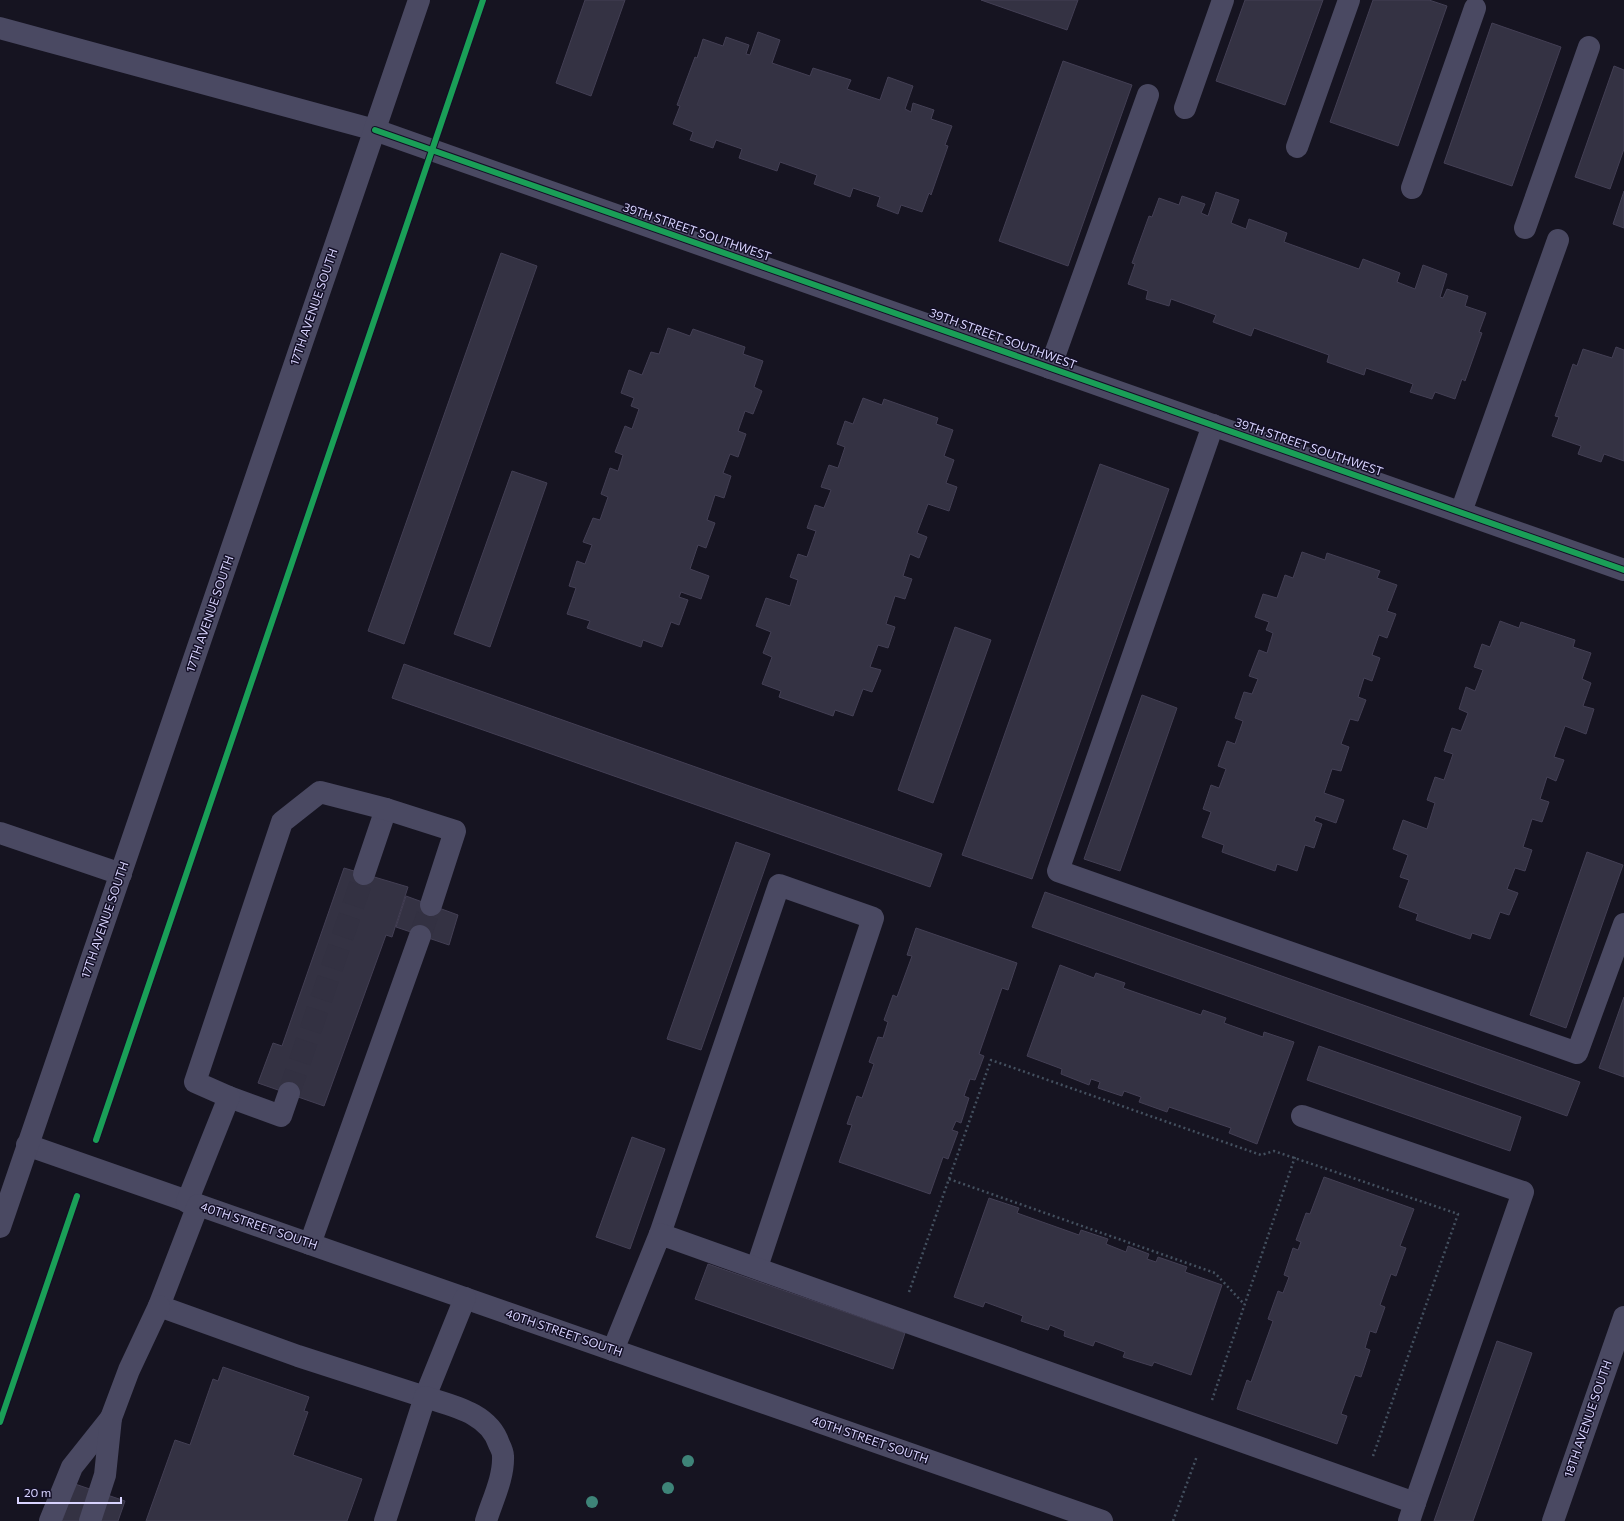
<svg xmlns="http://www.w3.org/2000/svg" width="1624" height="1521" viewBox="0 0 1624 1521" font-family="Commissioner,sans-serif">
<rect width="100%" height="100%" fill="#161421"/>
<g fill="#343243" stroke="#433f54">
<polygon points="585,0 625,0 591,96 556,83"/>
<polygon points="981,0 1078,0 1067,30"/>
<polygon points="1245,0 1323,0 1285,105 1216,81"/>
<polygon points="1373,0 1429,0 1447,6 1398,146 1330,122"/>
<polygon points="1492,23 1561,47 1512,186 1444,163"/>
<polygon points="758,32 780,40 772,63 810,76 813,68 851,80 847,89 880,100 888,77 913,86 905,109 911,112 913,103 934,110 931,119 952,126 945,145 948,146 931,195 929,193 922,212 901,205 898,214 877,206 880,197 853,188 850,197 814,184 817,175 780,162 777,171 739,158 742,149 716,140 713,148 690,140 693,132 673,124 680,106 677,105 695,57 697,58 703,39 723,46 726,37 749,45 746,54 750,55"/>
<polygon points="1063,61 1132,85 1068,266 999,241"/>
<polygon points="1614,66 1624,70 1624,149 1610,189 1575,177"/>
<polygon points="1624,191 1624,228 1613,224"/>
<polygon points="1216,192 1239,200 1231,223 1246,229 1249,219 1287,233 1284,242 1359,269 1363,259 1400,273 1397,282 1415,289 1423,265 1447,274 1440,297 1443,298 1447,289 1468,296 1465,306 1486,313 1479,332 1482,333 1465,381 1462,379 1455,399 1435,392 1432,399 1410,392 1413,384 1366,368 1364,375 1327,362 1329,355 1254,328 1251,336 1213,322 1216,315 1171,299 1169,306 1146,299 1148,291 1128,284 1135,264 1132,263 1149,216 1152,217 1159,198 1179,205 1182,196 1205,204 1201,213 1208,216"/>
<polygon points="501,253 537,266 404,644 368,631"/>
<polygon points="668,328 690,336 693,329 745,347 743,354 763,361 754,387 762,391 753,414 745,411 738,431 746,434 738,457 730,454 723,473 731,476 724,498 715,495 707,520 715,523 706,548 698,545 690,569 709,576 701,599 681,592 679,597 688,600 679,625 671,622 662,647 643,640 641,647 587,628 590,621 567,614 576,588 569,586 577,561 585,564 592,545 583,542 593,518 600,520 608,497 601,494 610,468 618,471 623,455 615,452 625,426 632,429 639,409 631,406 634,398 621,393 629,370 642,375 651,352 659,354"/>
<polygon points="1616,347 1624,350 1624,461 1604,454 1601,462 1578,454 1581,446 1552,436 1559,417 1555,416 1573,364 1577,366 1583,349 1612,358"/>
<polygon points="863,398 882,405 884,399 938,418 936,424 953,430 944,456 954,460 946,483 957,487 949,511 928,504 917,533 927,537 919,558 910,554 903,576 912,579 905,599 895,596 886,624 895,627 888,648 878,645 870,667 881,670 872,692 863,689 853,716 835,710 833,716 779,697 781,691 762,684 772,657 763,653 771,632 756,626 766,598 790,606 798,580 790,577 798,554 807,557 816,531 807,528 815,505 824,508 831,490 821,487 829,465 838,468 845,447 837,444 845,421 853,424"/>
<polygon points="1100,464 1169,489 1032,879 962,855"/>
<polygon points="512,471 547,483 490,647 454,634"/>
<polygon points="1302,552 1325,560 1327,553 1380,571 1377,578 1397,585 1387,611 1396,614 1387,638 1379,635 1372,655 1380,658 1372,681 1364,678 1358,697 1366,700 1358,721 1350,719 1341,744 1349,747 1341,771 1332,769 1324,793 1344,800 1336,823 1316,816 1314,821 1322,824 1314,848 1305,845 1297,871 1277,864 1275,871 1222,852 1224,845 1202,837 1211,812 1203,809 1211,785 1219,788 1226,769 1218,766 1227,741 1235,744 1243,721 1235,718 1244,692 1252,694 1258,679 1249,676 1259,650 1267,653 1273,633 1266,630 1269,622 1255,617 1263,594 1277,598 1285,575 1293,578"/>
<polygon points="1500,621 1519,628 1521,622 1575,640 1573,647 1591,653 1582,679 1591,683 1583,706 1594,709 1586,734 1565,726 1554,757 1564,760 1556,781 1547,777 1540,799 1549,802 1542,822 1532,819 1523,847 1532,850 1525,871 1515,868 1507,889 1518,893 1509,915 1500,912 1490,939 1472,933 1470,939 1416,920 1418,914 1399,907 1409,880 1400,877 1408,855 1393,849 1403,820 1427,829 1435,803 1427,800 1435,777 1444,780 1453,754 1444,751 1452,728 1461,731 1468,713 1459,709 1466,687 1475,691 1483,670 1474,667 1482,644 1490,647"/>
<polygon points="955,627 991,640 933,803 898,790"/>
<polygon points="404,664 942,854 930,887 392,698"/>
<polygon points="1142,695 1177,708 1120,871 1084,859"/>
<polygon points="736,842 770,854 701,1050 667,1039"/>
<polygon points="1587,852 1623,865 1566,1028 1530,1015"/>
<polygon points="344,868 408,887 392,937 386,935 324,1106 258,1083 273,1043 282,1046"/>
<polygon points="1045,892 1580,1082 1567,1116 1032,927"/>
<polygon points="406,896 458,915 449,945 396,927"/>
<polygon points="916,928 1017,963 1008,990 1002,988 979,1054 984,1056 975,1080 970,1079 964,1096 969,1098 961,1123 956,1121 952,1130 958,1132 948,1159 943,1157 930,1194 839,1162 852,1125 847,1124 857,1096 862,1098 874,1064 869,1062 878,1037 883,1038 888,1022 884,1020 893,995 897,997 912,956 907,955"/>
<polygon points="1060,965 1094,978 1096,973 1125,983 1123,988 1201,1015 1203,1010 1226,1018 1224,1023 1263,1037 1264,1032 1294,1042 1257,1144 1229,1133 1231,1128 1169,1107 1167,1112 1139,1102 1141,1097 1124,1091 1122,1096 1098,1088 1100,1082 1091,1079 1089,1085 1061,1074 1062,1069 1027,1056"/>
<polygon points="1624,997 1624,1077 1599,1068"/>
<polygon points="1319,1046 1521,1117 1510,1151 1307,1080"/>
<polygon points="632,1137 665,1149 630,1249 596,1237"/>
<polygon points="1324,1177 1414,1209 1400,1246 1406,1248 1396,1276 1391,1274 1380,1305 1385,1307 1376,1333 1370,1331 1365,1348 1370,1350 1361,1377 1355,1375 1341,1414 1347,1416 1337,1444 1237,1409 1247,1380 1251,1382 1273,1321 1268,1319 1278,1291 1283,1293 1289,1277 1284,1275 1293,1248 1298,1250 1301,1242 1296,1240 1306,1213 1310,1214"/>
<polygon points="989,1198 1019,1208 1017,1213 1079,1235 1081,1230 1108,1239 1106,1244 1126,1252 1128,1246 1149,1254 1147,1259 1156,1262 1158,1257 1187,1267 1185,1272 1222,1285 1191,1375 1154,1362 1152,1366 1123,1357 1125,1352 1095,1341 1093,1346 1064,1336 1065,1331 1050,1325 1048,1330 1021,1321 1023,1316 985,1302 983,1307 954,1297"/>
<polygon points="708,1264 905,1333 893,1369 695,1299"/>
<polygon points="1497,1341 1532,1353 1473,1521 1434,1521"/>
<polygon points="223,1367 309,1397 304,1411 308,1412 293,1455 362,1479 347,1521 146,1521 175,1440 190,1445 213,1379 218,1381"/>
<polygon points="75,1484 125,1501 118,1521 62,1521"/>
</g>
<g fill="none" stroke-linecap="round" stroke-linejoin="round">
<g stroke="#333142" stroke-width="22" stroke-dasharray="22 11" stroke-linecap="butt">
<polyline points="420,936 431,905"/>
<polyline points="289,1093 364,874"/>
</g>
<g stroke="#44505f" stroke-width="2.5" stroke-dasharray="2 3" stroke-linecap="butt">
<polyline points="949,1179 1215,1273 1244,1304"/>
<polyline points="909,1292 991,1060 1261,1155 1274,1151 1458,1214 1373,1456"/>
<polyline points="1212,1400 1295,1157"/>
<polyline points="1173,1521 1197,1456"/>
</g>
<g stroke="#4a4962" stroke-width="22">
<polyline points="0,28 375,130 1624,570"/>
<polyline points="1185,108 1223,0"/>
<polyline points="1297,147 1349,0"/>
<polyline points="1412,188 1475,8"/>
<polyline points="1525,228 1589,47"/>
<polyline points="1050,368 1148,95"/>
<polyline points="1213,425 1058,871 1577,1053 1624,924"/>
<polyline points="1461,512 1558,240"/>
<polyline points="0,833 121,874"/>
<polyline points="364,874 386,809"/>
<polyline points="229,1097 281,1116 289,1093"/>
<polyline points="1302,1116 1523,1192 1415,1503"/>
<polyline points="27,1145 1102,1521"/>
<polyline points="187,1202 229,1097 195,1082 282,822 320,792 386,809 455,831 431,905"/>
<polyline points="198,1205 159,1306 298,1356 425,1397 465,1298"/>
<polyline points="0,1227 419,0"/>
<polyline points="660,1234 779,885 873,918 757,1267"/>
<polyline points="310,1244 420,936"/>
<polyline points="613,1350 660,1234 1415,1503 1409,1521"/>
<polyline points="50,1521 72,1467 111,1418"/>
<polyline points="90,1521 105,1475 111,1418 129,1370 159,1306"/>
<path d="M385,1521l40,-124c28,9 64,16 74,47 2,4 4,8 4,12 1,22 -11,45 -17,65"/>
<polyline points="1553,1521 1624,1317"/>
</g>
<g stroke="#130f26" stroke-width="8">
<g id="cycleway">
<polyline points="375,130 1624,570"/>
<polyline points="96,1140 483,0"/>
<polyline points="0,1422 77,1196"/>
</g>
</g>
<use href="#cycleway" stroke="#1a9f57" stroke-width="6"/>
</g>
<g fill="#3e8478">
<circle cx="688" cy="1461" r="6"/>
<circle cx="668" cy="1488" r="6"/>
<circle cx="592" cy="1502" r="6"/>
</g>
<g text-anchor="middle" stroke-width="3" stroke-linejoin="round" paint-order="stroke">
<g font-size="12" fill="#d9d4ff" stroke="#130f26">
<text transform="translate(697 232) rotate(19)" y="4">39TH STREET SOUTHWEST</text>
<text transform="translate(314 307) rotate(-71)" y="4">17TH AVENUE SOUTH</text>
<text transform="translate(1003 339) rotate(20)" y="4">39TH STREET SOUTHWEST</text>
<text transform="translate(1309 447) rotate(19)" y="4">39TH STREET SOUTHWEST</text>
<text transform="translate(210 614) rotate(-71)" y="4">17TH AVENUE SOUTH</text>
<text transform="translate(105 920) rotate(-71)" y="4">17TH AVENUE SOUTH</text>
<text transform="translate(259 1226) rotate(19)" y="4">40TH STREET SOUTH</text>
<text transform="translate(564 1333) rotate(19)" y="4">40TH STREET SOUTH</text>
<text transform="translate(1588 1419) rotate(-71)" y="4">18TH AVENUE SOUTH</text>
<text transform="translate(870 1440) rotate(19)" y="4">40TH STREET SOUTH</text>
</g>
</g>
<path d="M18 1497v6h103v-6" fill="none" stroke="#d9d4ff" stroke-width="2"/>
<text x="24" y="1497" font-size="12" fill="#d9d4ff" stroke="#130f26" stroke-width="3" paint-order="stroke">20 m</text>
</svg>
